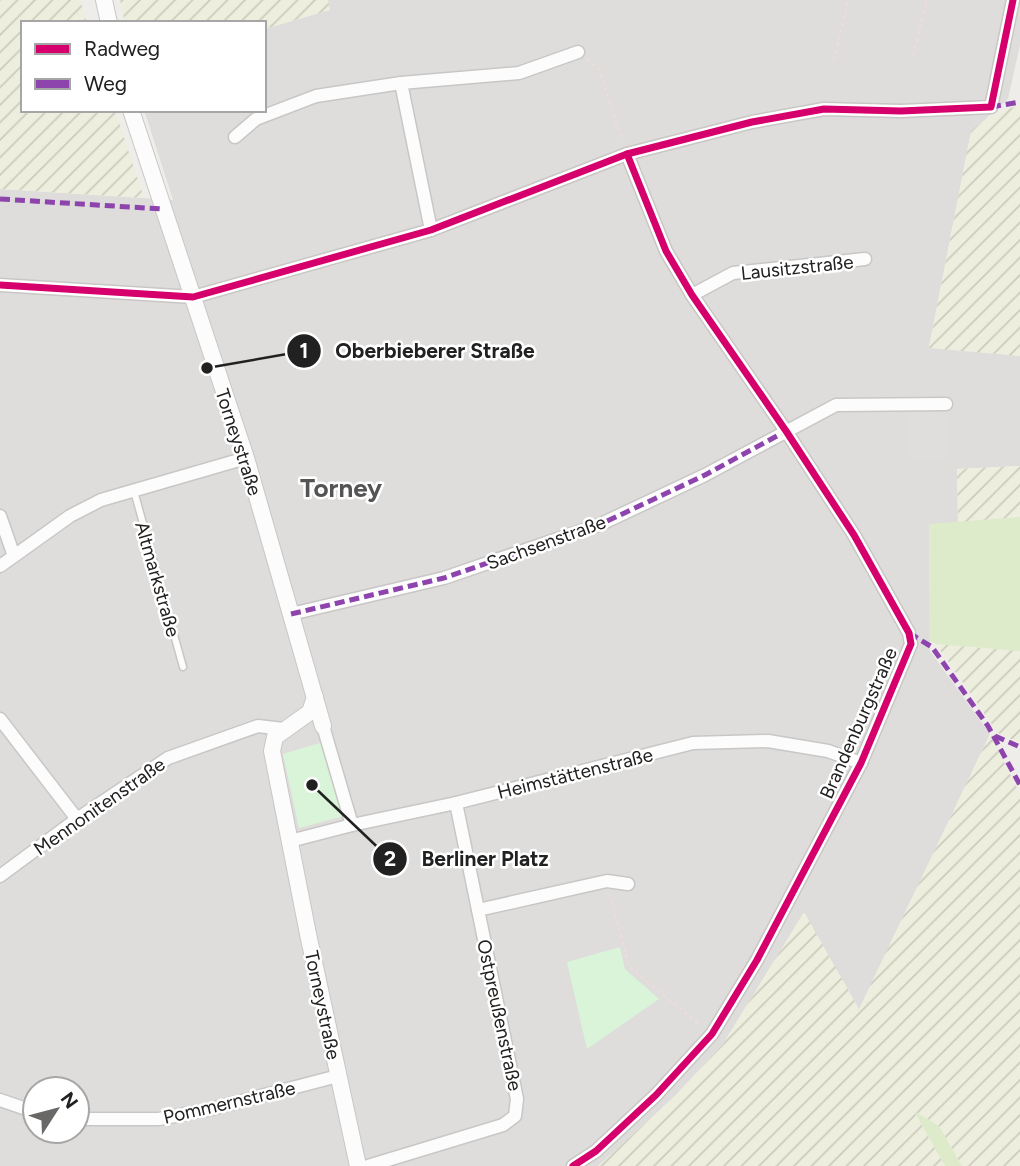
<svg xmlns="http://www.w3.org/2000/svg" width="1020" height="1166" viewBox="0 0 1020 1166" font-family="Figtree,sans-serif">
<defs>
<pattern id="farmland-furrows" width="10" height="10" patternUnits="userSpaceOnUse" patternTransform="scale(1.75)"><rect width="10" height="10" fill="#eeeede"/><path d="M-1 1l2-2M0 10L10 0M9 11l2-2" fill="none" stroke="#ccccbe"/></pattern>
</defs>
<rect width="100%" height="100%" fill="#efedea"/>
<path fill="#dedddb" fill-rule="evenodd" d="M328,0h692v45l-12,54 -37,33 -42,215 91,9v110l-63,3 1,54 -29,1 1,127 60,83 -131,276 -55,-97 -81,131 -49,53 -76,69h-598v-977l173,11 -29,-90h120v-81l65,-19zM35,1089h42v42h-42z"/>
<g fill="url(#farmland-furrows)">
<polygon points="0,0 80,0 87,23 23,23 23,110 115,110 144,198 0,189"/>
<polygon points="120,0 328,0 330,10 264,29 264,23 125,23"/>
<polygon points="1020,105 1020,356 929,348 971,131 990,115"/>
<polygon points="1020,466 1020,517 958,523 957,469"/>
<polygon points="936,644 1020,651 1020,743 998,733"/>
<polygon points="990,734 1020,794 1020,1166 962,1166 939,1126 915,1113 945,1166 598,1166 674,1097 723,1044 804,912 859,1009"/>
</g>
<g fill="#ddebca">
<polygon points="1020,517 1020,651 936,644 930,641 929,524"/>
<polygon points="914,1111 939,1126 962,1166 945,1166"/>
</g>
<g fill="#d9f4d8">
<polygon points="323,742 344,816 299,828 283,754"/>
<polygon points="620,947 625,969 659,999 587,1049 567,962"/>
</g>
<rect fill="#dfdedd" x="910" y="404" width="36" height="58"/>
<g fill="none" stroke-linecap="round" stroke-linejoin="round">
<g stroke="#c8c7c6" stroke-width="9">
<polyline id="service" points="134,491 183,667"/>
</g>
<g stroke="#c8c7c6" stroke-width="15">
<g id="minor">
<polyline points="401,83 431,230"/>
<polyline points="235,137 256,119 316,96 401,83 519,73 578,52"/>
<polyline points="0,285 193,297 431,230 627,154 752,122 824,109 901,111 991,107 1013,0"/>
<polyline points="692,295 733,273 865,259"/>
<polyline points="0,516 14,556"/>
<polyline points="0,566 70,516 101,500 246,458"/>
<polyline points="291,614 444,578 601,524 705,475 836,405 946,404"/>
<polyline points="0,719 77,819"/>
<polyline points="323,726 352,825"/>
<polyline points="290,841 352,825 456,803 693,743 768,741 828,751 861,763"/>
<polyline points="0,876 77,819 168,758 258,726 283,729"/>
<polyline points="478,910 607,881 628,884"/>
<polyline points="0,1100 35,1112"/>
<polyline points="77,1119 159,1119 211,1109 338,1076"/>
<polyline points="368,1166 503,1125 515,1116 517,1099 456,803"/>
<polyline points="573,1166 596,1151 656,1095 712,1034 757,960 861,763 911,644 909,633 854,535 786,431 692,295 666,251 627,154"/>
</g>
</g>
<g stroke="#c8c7c6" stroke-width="18">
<g id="tertiary">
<polyline points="104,0 109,23"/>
<polyline points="131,110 246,458 323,726"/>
<polyline points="315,697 310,712 275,737 272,751 308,934 358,1166"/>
</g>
</g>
<g stroke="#ecdcdb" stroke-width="2.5" stroke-dasharray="3.5 3.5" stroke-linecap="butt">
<polyline points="913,55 927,0"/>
<polyline points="587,59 599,68 622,141"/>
<polyline points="834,60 848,0"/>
<polyline points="610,894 629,967 701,1026"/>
</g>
<use href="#service" stroke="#fdfcfc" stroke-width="6"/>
<use href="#minor" stroke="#fdfcfc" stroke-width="12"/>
<use href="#tertiary" stroke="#fdfcfc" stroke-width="16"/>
<g stroke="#8e44ad" stroke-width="5" stroke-dasharray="10 5" stroke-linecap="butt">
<polyline points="991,107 1020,102"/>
<polyline points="0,199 162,209"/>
<polyline points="291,614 444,578 601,524 705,475 786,431"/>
<polyline points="909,633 932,647 988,726 1020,785"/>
<polyline points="995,736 1020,747"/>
</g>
<g stroke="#fff" stroke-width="11">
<g id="cycleway">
<polyline points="0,285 193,297 431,230 627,154 752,122 824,109 901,111 991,107 1013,0"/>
<polyline points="573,1166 596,1151 656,1095 712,1034 757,960 861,763 911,644 909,633 854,535 786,431 692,295 666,251 627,154"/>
</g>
</g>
<use href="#cycleway" stroke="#d6006c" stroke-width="7"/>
</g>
<g text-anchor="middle" stroke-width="5" stroke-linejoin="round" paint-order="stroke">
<g font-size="19" fill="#212121" stroke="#fff">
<text transform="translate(797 267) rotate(-6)" y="7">Lausitzstraße</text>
<text transform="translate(239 442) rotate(72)" y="7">Torneystraße</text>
<text transform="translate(546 542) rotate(-20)" y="7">Sachsenstraße</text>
<text transform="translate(158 579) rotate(74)" y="7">Altmarkstraße</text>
<text transform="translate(858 723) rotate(-66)" y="7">Brandenburgstraße</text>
<text transform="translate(575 773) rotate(-14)" y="7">Heimstättenstraße</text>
<text transform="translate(99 806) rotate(-35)" y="7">Mennonitenstraße</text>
<text transform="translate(323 1005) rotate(78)" y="7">Torneystraße</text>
<text transform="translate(500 1015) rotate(78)" y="7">Ostpreußenstraße</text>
<text transform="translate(229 1102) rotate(-13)" y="7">Pommernstraße</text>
</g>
<g font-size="26" font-weight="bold" fill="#545454" stroke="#fff">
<text x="341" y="497">Torney</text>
</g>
</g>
<path fill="none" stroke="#212121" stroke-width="2.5" d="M207 368L304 351M312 785L390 859"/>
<g fill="#212121" stroke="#fff" stroke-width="2.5">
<circle cx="207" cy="368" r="7"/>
<circle cx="312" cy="785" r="7"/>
<circle cx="304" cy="351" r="18"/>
<circle cx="390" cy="859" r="18"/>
</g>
<g font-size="21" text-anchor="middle" font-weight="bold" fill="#fff">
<text x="304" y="358">1</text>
<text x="390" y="866">2</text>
</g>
<g font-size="21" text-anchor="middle" font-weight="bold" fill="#212121" stroke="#fff" stroke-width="5" stroke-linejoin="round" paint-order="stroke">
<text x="435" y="358">Oberbieberer Straße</text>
<text x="485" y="866">Berliner Platz</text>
</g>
<rect x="21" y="21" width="245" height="91" fill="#ffffff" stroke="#a6a6a6" stroke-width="2"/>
<rect x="35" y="44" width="35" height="10" fill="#d6006c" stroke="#a6a6a6" stroke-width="2"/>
<text x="84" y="56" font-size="21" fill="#212121">Radweg</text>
<rect x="35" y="79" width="35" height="10" fill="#8e44ad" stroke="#a6a6a6" stroke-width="2"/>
<text x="84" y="91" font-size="21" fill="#212121">Weg</text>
<g transform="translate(56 1110) rotate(54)"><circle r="33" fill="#ffffff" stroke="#a6a6a6" stroke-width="2"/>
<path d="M0-5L12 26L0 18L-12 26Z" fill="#696867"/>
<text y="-10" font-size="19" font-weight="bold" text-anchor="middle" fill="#212121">N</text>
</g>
</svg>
